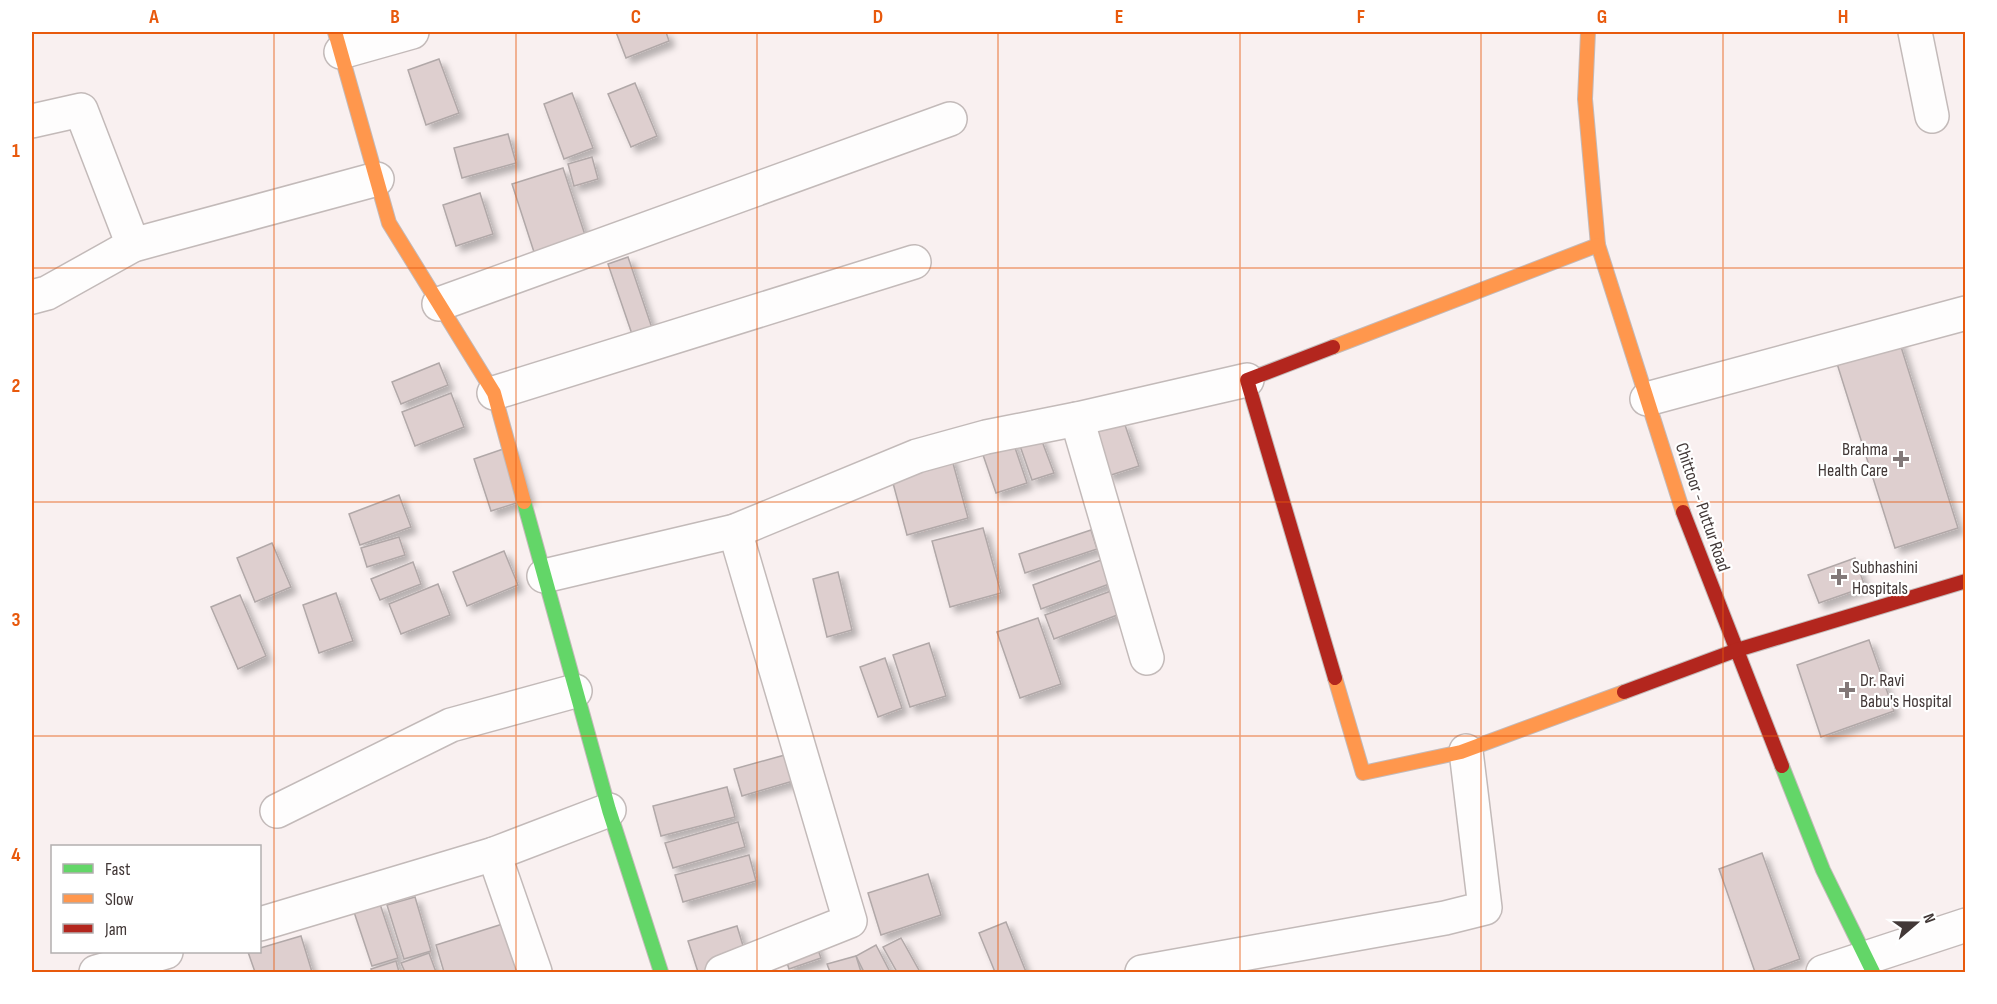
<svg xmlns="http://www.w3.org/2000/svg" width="1997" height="1004" viewBox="0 0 1997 1004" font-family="'Sofia Sans Condensed',sans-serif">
<defs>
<filter id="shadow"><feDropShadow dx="5.5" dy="5.5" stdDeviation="3" flood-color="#0004"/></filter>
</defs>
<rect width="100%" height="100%" fill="#f9f0f0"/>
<g fill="#decfcf" stroke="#b1a8a8" stroke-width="1.5" filter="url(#shadow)">
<polygon points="616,32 666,32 669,41 626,58"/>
<polygon points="439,59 459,113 426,125 408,70"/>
<polygon points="635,83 657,136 631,147 608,94"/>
<polygon points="572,93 593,148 564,159 544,104"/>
<polygon points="508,134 516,163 462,178 454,148"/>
<polygon points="592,157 598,179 574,186 568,164"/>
<polygon points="563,168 585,235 534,252 512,184"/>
<polygon points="480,193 493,234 456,246 443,205"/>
<polygon points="628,257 653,331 633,337 608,264"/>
<polygon points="1897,334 1958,528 1895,548 1834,354"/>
<polygon points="439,363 448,385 401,404 392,382"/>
<polygon points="451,393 464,427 415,446 402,412"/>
<polygon points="1124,422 1139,466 1108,476 1093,433"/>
<polygon points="1011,436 1027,483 996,493 980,446"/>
<polygon points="1040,436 1054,473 1032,480 1019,443"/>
<polygon points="512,446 529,499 491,511 474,459"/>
<polygon points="951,456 968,518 907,535 890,472"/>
<polygon points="399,495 411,527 360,545 349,514"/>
<polygon points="983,528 1001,593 950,607 932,541"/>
<polygon points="1091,530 1097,549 1025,573 1019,554"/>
<polygon points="399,537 405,555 367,567 361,548"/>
<polygon points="272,543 291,587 255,602 237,558"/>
<polygon points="504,551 518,585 467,606 453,572"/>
<polygon points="1855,558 1865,587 1819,603 1808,575"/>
<polygon points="1104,559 1112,583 1041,609 1033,585"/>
<polygon points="413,562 421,584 380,600 371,579"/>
<polygon points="838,572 852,630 827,637 813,579"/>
<polygon points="438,584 450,615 401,634 389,604"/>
<polygon points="1111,591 1120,614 1054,639 1045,615"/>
<polygon points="336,593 353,641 319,653 303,605"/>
<polygon points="240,595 266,656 238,669 211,607"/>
<polygon points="1038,618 1061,684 1020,698 997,632"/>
<polygon points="1869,640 1894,711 1821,737 1797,665"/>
<polygon points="929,643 946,696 910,707 893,655"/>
<polygon points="885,658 902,708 878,717 860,667"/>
<polygon points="792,753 800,779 742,796 734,769"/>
<polygon points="727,787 735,817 661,836 653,806"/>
<polygon points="738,822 745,847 673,868 665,843"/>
<polygon points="1762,853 1800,959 1764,972 1755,972 1719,869"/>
<polygon points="749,855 756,881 683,902 675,875"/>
<polygon points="928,874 941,915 881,935 868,893"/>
<polygon points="415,897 431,951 404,959 387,905"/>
<polygon points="380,904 398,958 372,966 354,912"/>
<polygon points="509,922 525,972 444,972 436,945"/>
<polygon points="1006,922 1026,972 995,972 979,933"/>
<polygon points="737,926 751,972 698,972 688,941"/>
<polygon points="301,936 312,972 255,972 248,952 260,952 260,948"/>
<polygon points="901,938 920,972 897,972 883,947"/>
<polygon points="814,939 821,958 789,969 783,950"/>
<polygon points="876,945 890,972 864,972 856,956"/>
<polygon points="429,953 436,972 405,972 401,963"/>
<polygon points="856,956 861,972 830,972 827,964"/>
<polygon points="396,961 399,972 372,972 371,969"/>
</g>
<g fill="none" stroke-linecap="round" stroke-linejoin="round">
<g stroke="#c3bab9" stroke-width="36">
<g id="street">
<polyline points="1915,32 1932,116"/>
<polyline points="341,52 412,32"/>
<polyline points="32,121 81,110 133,245"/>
<polyline points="32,297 47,293 133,245 377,179"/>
<polyline points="439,304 950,119"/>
<polyline points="494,393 914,262"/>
<polyline points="1647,399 1966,313"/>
<polyline points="1077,419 1147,658"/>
<polyline points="544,576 735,531 917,456 986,437 1077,419 1247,380"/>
<polyline points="277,811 451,725 575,691"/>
<polyline points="260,924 494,854"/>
<polyline points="96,972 166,952"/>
<polyline points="535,972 494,854 609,810"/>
<polyline points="722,972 850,921 735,531"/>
<polyline points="1142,972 1445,918 1485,908 1466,751"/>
<polyline points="1823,972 1966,925"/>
</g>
</g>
<g stroke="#c3bab9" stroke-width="16">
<g id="fast">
<polyline points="524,502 609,810 661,972"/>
<polyline points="1782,766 1823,870 1873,972"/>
</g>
</g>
<g stroke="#c3bab9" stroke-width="16">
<g id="slow">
<polyline points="335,32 389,223 494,393 524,502"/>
<polyline points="1588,32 1585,99 1598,245 1683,512"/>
<polyline points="1333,347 1598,245"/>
<polyline points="1335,678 1363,773 1461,752 1624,692"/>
</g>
</g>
<g stroke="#c3bab9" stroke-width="16">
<g id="jam">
<polyline points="1333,347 1247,380 1335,678"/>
<polyline points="1683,512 1782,766"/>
<polyline points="1624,692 1737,650 1966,581"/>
</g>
</g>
<use href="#street" stroke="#fefdfd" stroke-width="33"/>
<use href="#fast" stroke="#63d668" stroke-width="14"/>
<use href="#slow" stroke="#ff974d" stroke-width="14"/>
<use href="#jam" stroke="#b3261e" stroke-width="14"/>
</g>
<path fill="none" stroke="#e8590c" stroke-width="1.5" stroke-opacity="0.55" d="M274,32v940M516,32v940M757,32v940M998,32v940M1240,32v940M1481,32v940M1723,32v940M32,268h1934M32,502h1934M32,736h1934"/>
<g fill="#827878" stroke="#fff" stroke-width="2">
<path d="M1898 450h6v6h6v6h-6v6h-6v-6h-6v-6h6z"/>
<path d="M1836 568h6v6h6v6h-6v6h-6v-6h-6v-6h6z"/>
<path d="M1844 681h6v6h6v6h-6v6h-6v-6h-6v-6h6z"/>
</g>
<g text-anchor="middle" stroke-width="4.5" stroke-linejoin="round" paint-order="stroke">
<g font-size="18" fill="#423837" stroke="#fff" text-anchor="start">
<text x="1888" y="455" text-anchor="end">Brahma<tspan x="1888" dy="21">Health Care</tspan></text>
<text x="1852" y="573">Subhashini<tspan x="1852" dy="21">Hospitals</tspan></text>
<text x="1860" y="686">Dr. Ravi<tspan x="1860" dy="21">Babu's Hospital</tspan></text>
</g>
<g font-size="18" fill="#423837" stroke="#fff">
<text transform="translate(1703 507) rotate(71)" y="6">Chittoor - Puttur Road</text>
</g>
</g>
<rect width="1997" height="1004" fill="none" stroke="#ffffff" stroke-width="66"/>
<rect x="51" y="845" width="210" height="108" fill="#ffffff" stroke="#b3afaf" stroke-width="1.5"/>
<rect x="63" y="864" width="30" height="9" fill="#63d668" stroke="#b3afaf" stroke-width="1.5"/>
<text x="105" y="875" font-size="18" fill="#423837">Fast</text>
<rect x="63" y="894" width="30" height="9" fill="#ff974d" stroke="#b3afaf" stroke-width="1.5"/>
<text x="105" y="905" font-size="18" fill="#423837">Slow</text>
<rect x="63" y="924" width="30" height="9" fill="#b3261e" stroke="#b3afaf" stroke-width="1.5"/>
<text x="105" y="935" font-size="18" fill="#423837">Jam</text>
<g transform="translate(1916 923) rotate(70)" stroke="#ffffff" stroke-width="4.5" paint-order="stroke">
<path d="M0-4.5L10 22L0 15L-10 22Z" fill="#423837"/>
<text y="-9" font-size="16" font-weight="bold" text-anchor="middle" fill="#423837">N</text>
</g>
<rect x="33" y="33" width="1931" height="938" fill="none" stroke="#e8590c" stroke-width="2"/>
<g font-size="20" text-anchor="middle" font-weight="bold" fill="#e8590c">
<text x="154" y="23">A</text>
<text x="395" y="23">B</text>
<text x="636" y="23">C</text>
<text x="878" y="23">D</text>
<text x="1119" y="23">E</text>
<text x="1361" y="23">F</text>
<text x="1602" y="23">G</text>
<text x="1843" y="23">H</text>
<text x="16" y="157">1</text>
<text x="16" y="392">2</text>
<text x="16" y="626">3</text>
<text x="16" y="861">4</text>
</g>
</svg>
